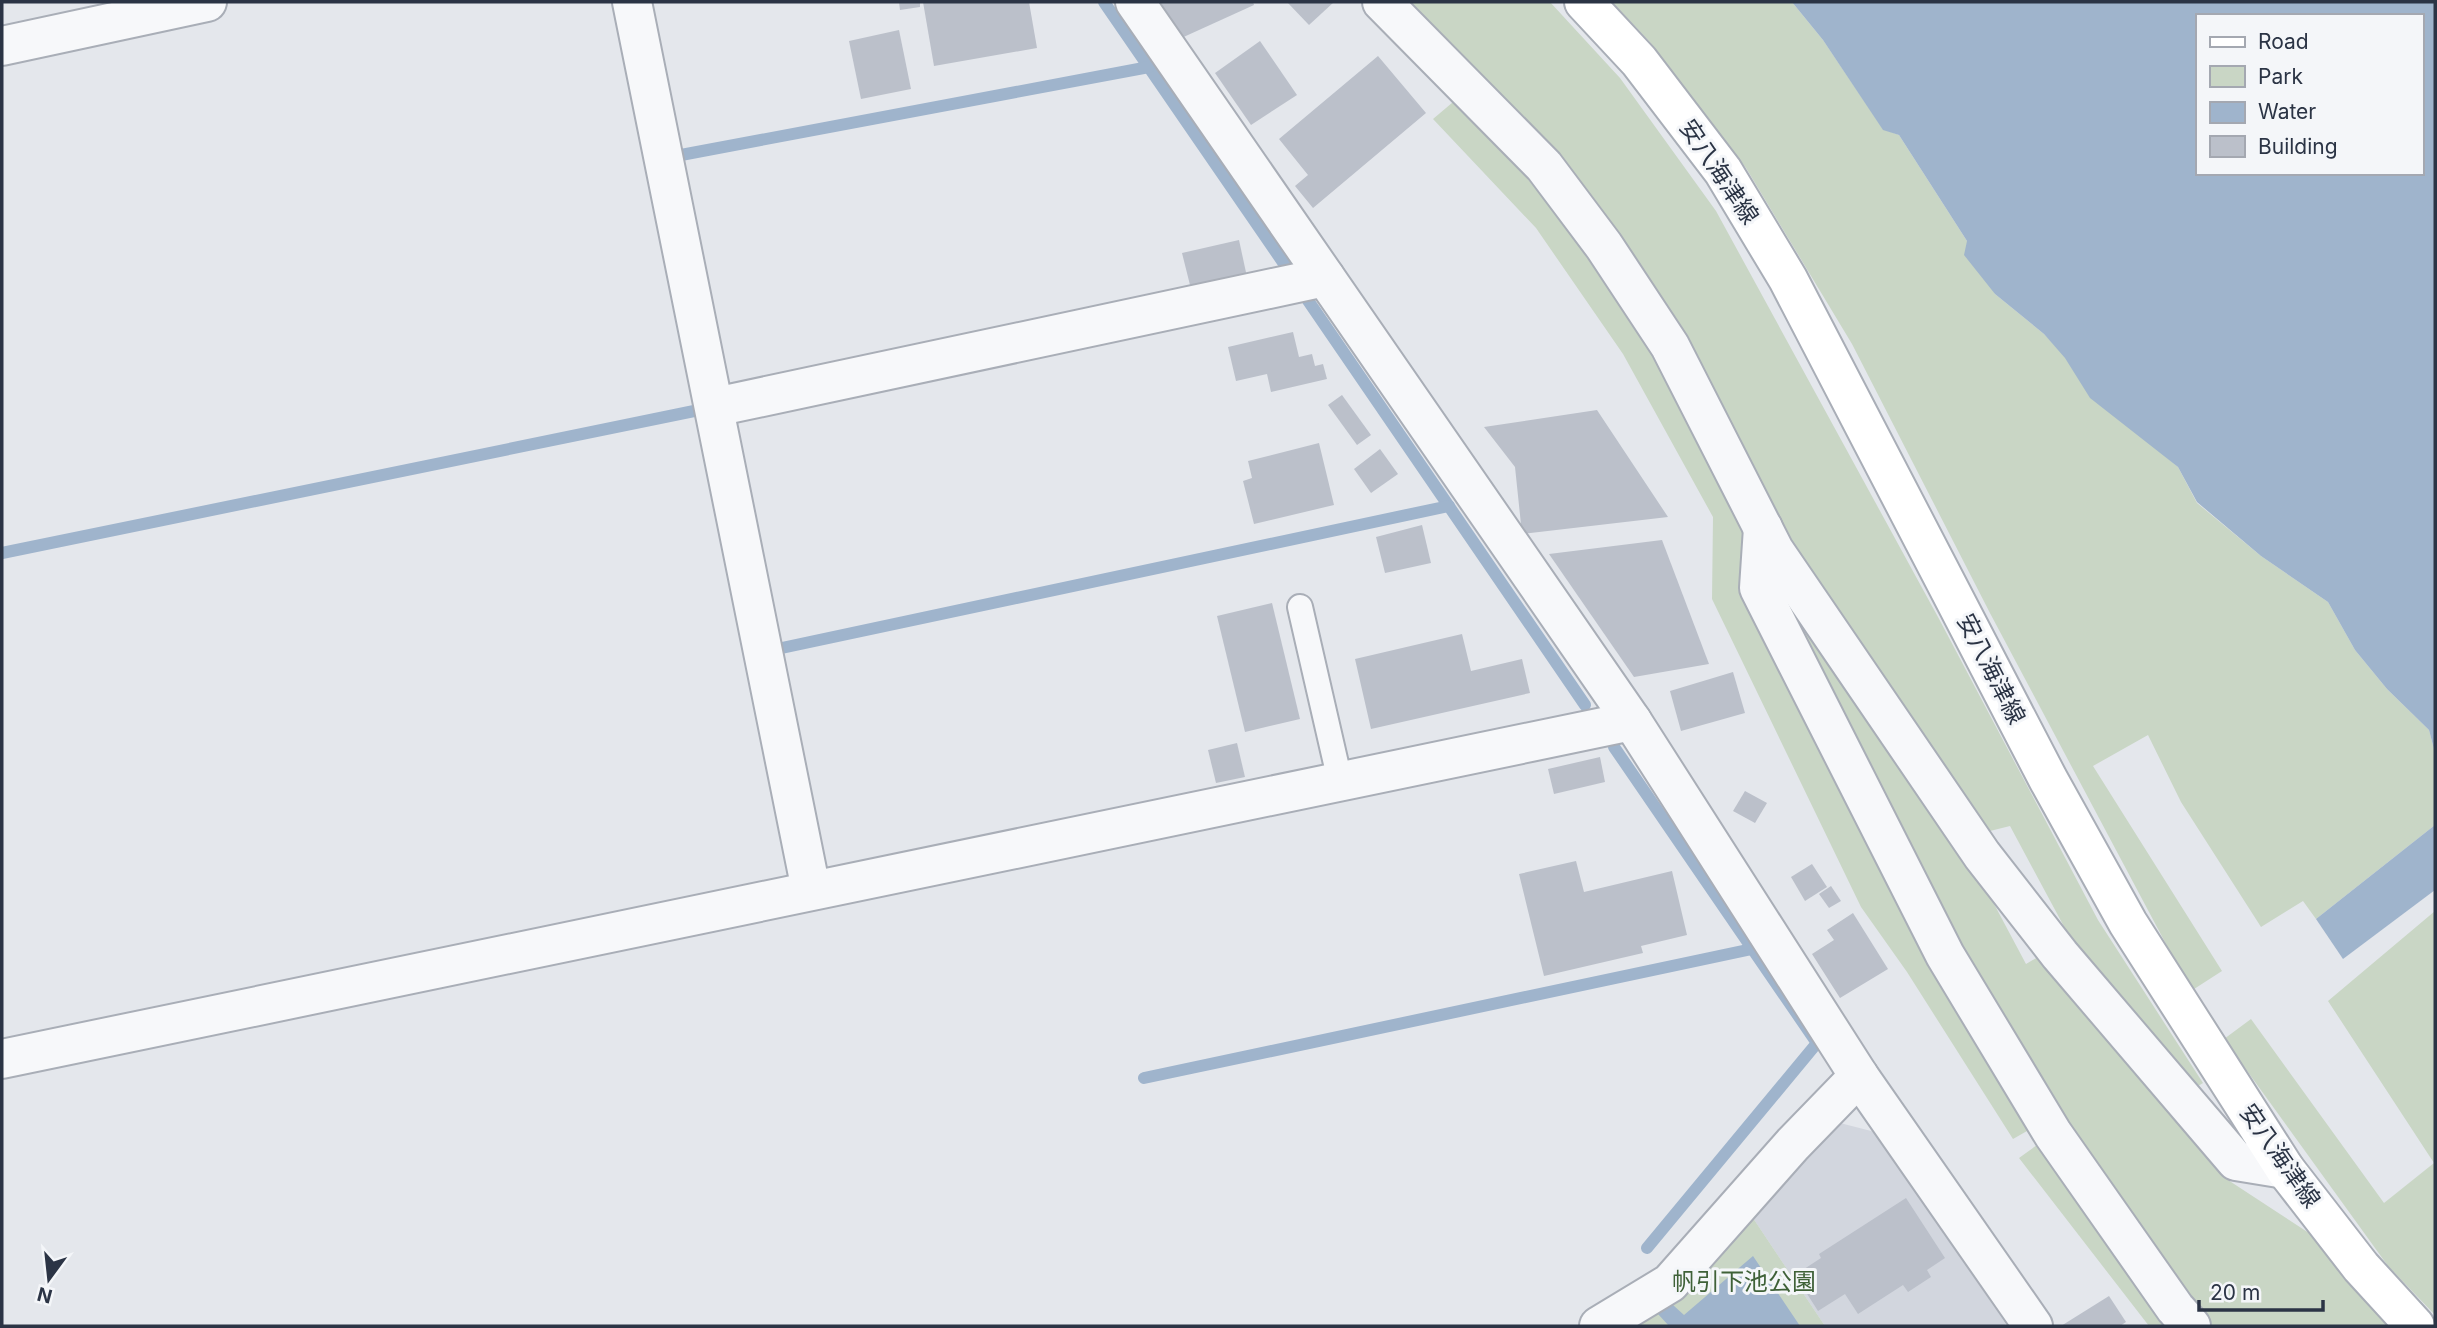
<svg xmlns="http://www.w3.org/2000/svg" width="2437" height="1328" viewBox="0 0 2437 1328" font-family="Inter,'Noto Sans JP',sans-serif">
<rect width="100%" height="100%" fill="#e4e7ec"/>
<polygon fill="#d2d6de" points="1840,1123 1875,1132 2006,1324 2003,1326 1825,1326 1751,1215"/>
<g fill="#c9d6c5">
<polygon points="1407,2 1550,2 1620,78 1716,211 1938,617 2098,920 2203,1083 2195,1088 2075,947 2010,826 1990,831 1913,721 1792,557 1681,346"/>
<polygon points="1612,2 1792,2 1823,40 1883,129 1899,135 1967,241 1995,294 2044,334 2137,432 2178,467 2197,503 2261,556 2328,602 2355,650 2387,689 2429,730 2435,753 2435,825 2316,919 2303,901 2261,927 2181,802 2148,735 2093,766 2222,971 2191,991 1991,615 1852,344 1746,168 1649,41"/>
<polygon points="1459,97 1585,247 1653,347 1746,522 1743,582 2180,1326 2149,1326 2019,1158 2037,1145 2027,1131 2013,1139 1907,972 1861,907 1712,599 1713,517 1623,354 1536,228 1433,119"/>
<polygon points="1773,575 1953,827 2026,964 2045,953 2228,1180 2309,1233 2390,1326 2213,1326 2192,1301 2106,1181 1963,957"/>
<polygon points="2435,911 2435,1315 2388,1266 2224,1039 2251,1019 2384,1203 2434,1163 2328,1001"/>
<polygon points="1751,1215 1825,1326 1622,1326"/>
</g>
<g fill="#9fb4cc" fill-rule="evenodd">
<path d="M1792,2h643v751l-6,-23 -42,-41 -32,-39 -27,-48 -67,-46 -64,-54 -19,-35 -88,-69 -25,-40 -21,-24 -49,-40 -31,-39 3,-14 -68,-106 -16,-5 -60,-90zM2197,16h224v157h-224z"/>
<polygon points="2435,825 2435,890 2343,959 2316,919"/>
<polygon points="1753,1256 1800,1326 1669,1326 1658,1314 1673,1305 1684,1315"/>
</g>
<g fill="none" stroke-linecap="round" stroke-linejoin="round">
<g stroke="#9fb4cc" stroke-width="12">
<polyline points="1104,2 1289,271"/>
<polyline points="681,155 1149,67"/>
<polyline points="1307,299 1585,705"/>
<polyline points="2,553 699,410"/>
<polyline points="777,649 1449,506"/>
<polyline points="1614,747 1817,1043 1647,1248"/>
<polyline points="1144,1078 1752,949"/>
</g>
</g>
<g fill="#bbc0ca">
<polygon points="899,2 920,2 920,7 900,10"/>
<polygon points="923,2 1029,2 1037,48 934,66"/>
<polygon points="1163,2 1253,2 1254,5 1177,40 1160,3"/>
<polygon points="1287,2 1334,2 1309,25"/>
<polygon points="899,30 911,89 861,99 849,41"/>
<polygon points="1260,41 1297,95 1251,125 1215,73"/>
<polygon points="1378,56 1426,113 1313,208 1295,186 1308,175 1279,139"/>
<polygon points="1239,240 1247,277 1191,289 1182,253"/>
<polygon points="1293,332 1299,357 1312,354 1315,366 1323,364 1327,379 1271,392 1267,374 1236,381 1228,347"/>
<polygon points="1342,395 1371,435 1357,445 1328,405"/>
<polygon points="1597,410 1668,517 1522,534 1515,467 1484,427"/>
<polygon points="1319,443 1334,505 1254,524 1243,481 1252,478 1248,461"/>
<polygon points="1380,449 1398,474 1371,493 1354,469"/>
<polygon points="1422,525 1431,563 1385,573 1376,537"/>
<polygon points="1662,540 1709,664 1634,677 1549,554"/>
<polygon points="1272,603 1300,719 1245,732 1217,616"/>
<polygon points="1462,634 1471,671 1522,659 1530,693 1371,729 1355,659"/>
<polygon points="1733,672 1745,713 1681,731 1670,691"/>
<polygon points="1237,743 1245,777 1216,783 1208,750"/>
<polygon points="1600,757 1605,782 1554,794 1548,769"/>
<polygon points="1745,791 1767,803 1755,823 1733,811"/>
<polygon points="1576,861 1584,892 1672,871 1687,935 1641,946 1643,953 1544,976 1519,874"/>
<polygon points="1812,864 1827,887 1805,901 1791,877"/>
<polygon points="1831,886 1841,901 1829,908 1819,894"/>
<polygon points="1853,913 1888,969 1840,998 1812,954 1834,940 1827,930"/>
<polygon points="1906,1198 1945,1258 1927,1270 1931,1277 1908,1292 1903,1285 1858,1314 1845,1294 1818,1311 1795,1275 1821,1258 1819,1254"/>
<polygon points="2109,1296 2126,1322 2120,1326 2061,1326"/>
</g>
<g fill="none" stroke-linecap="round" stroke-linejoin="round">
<g stroke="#a9aeb7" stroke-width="28">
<polyline id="service" points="1300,607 1340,781"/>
</g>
<g stroke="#a9aeb7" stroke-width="42">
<g id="minor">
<polyline points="632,2 811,890"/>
<polyline points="1135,2 1632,721 1859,1076 2033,1326"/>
<polyline points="1382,2 1544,166 1604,246 1670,346 1774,550 1982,855 2060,955 2236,1161 2285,1169"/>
<polyline points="2,46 207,2"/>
<polyline points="715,407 1325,277"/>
<polyline points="1763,528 1759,588 1945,955 2053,1134 2175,1308 2191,1326"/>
<polyline points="2,1059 1632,721"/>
<polyline points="1599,1326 1670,1283 1793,1144 1859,1076"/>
</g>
</g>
<g stroke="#a9aeb7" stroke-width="42">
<polyline id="secondary" points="1584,2 1639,61 1723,171 1788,279 2048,779 2128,923 2285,1169 2361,1267 2415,1326"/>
</g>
<use href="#service" stroke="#f7f8fa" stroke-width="24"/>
<use href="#minor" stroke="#f7f8fa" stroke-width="38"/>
<use href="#secondary" stroke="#fff" stroke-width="38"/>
</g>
<g text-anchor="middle" stroke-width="6" stroke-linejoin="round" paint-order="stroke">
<g font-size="24" fill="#2b3445" stroke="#f4f6f9">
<text transform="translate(1719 172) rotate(56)" y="8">安八海津線</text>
<text transform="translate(1991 669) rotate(63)" y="8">安八海津線</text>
<text transform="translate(2280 1156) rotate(55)" y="8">安八海津線</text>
</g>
<g font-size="24" fill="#3f6138" stroke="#f4f6f9">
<text x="1744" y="1290">帆引下池公園</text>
</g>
</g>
<rect width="2437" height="1328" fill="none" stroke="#2b3445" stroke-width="7"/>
<rect x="2196" y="14" width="228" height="161" fill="#f4f6f9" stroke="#a4a8b1" stroke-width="2"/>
<rect x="2210" y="37" width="35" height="10" fill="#ffffff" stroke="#a4a8b1" stroke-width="2"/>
<text x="2258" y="49" font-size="21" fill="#2b3445">Road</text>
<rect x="2210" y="66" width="35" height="21" fill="#c9d6c5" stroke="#a4a8b1" stroke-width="2"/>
<text x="2258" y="84" font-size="21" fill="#2b3445">Park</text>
<rect x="2210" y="102" width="35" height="21" fill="#9fb4cc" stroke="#a4a8b1" stroke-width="2"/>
<text x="2258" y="119" font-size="21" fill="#2b3445">Water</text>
<rect x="2210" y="136" width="35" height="21" fill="#bbc0ca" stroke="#a4a8b1" stroke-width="2"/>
<text x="2258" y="154" font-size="21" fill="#2b3445">Building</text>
<g transform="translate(49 1279) rotate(195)" stroke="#f4f6f9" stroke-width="5" paint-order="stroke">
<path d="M0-5L12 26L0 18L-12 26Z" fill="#2b3445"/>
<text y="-10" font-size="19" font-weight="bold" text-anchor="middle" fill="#2b3445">N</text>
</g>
<path d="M2199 1300v10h124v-10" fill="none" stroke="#2b3445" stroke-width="3.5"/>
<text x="2210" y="1300" font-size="21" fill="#2b3445" stroke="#f4f6f9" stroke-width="5" paint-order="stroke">20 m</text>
</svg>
